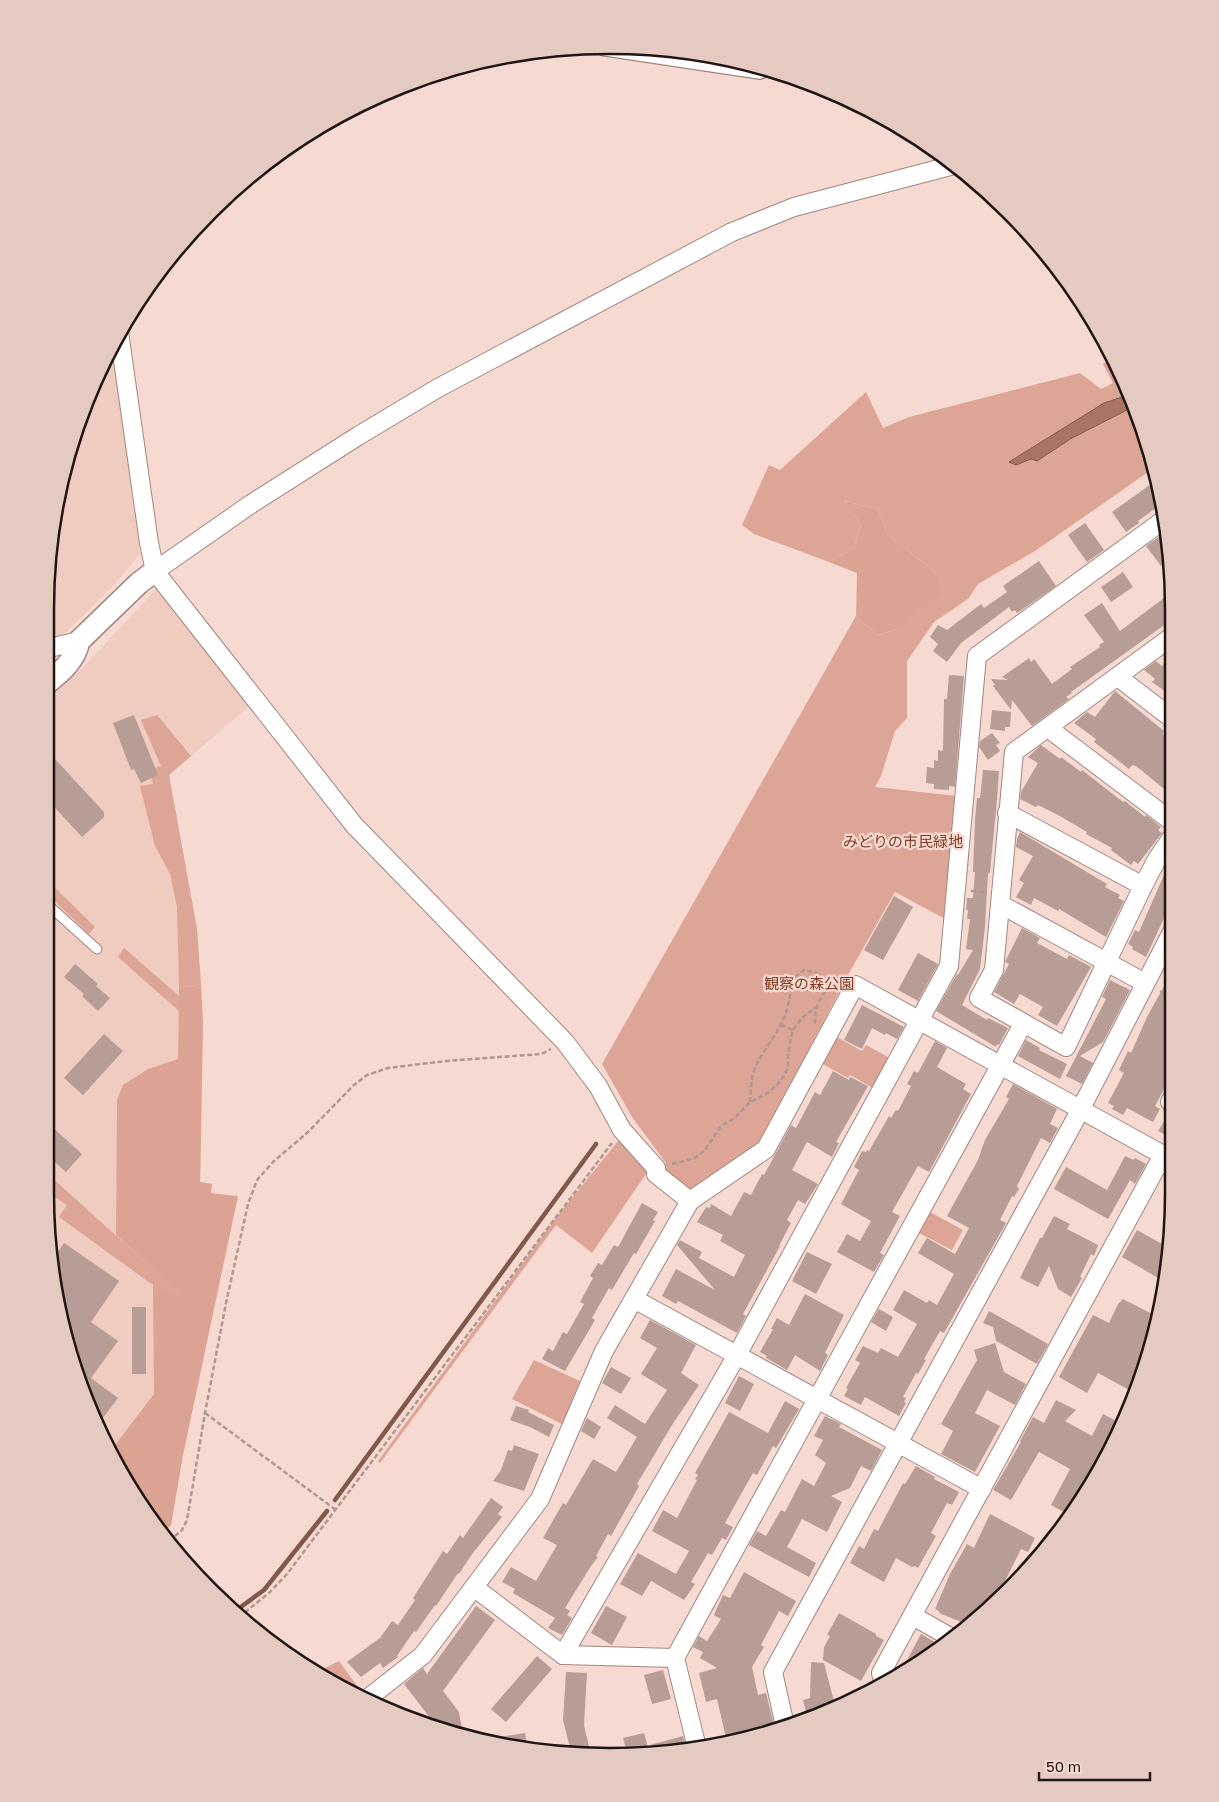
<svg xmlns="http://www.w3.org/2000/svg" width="1219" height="1802" viewBox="0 0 1219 1802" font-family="'Golos Text','Noto Sans JP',sans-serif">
<rect width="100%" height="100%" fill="#f6dad1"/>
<g fill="#efcbc0">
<polygon points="112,345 140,554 112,587 63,635 56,639 45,639 45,609 56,500 103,360"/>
<polygon points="157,588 249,706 169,775 197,929 203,1024 201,1173 184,1297 171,1525 162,1533 140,1506 75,1374 50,1266 46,699 80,671"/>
</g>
<g fill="#dda595">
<path d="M1112,357l19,36 23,75 -119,83 -57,33 -10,15 -34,23 -27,39v57l-12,13 -14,45 -6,11 82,9 -10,124 -52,-28 -47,83 -89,169 -64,46c-11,-1 -28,-15 -34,-25l5,-2 -34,-46 -30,-53 254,-448 22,19 19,-6 38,-57 -47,-37 -10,-26 -34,-8 17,24 -7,23 -25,14 -75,-28 -12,-9 27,-60 11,5 86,-78 17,36 26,-11 171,-44 21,16 12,-6 -10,-19z"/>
<polygon points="157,715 191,756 169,775 197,929 201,984 179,988 177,907 170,874 155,846 140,786 153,784 149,770 161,766 141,720"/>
<polygon points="47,880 95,927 89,934 47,894"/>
<polygon points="124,948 179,996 179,1011 118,957"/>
<polygon points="835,1036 862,1051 866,1045 890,1058 873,1088 850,1075 848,1078 821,1063"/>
<polygon points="622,1136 650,1168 592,1253 556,1225 380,1463 378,1461 552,1223"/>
<polygon points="49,1175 184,1297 150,1283 59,1217 67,1205 49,1193"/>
<polygon points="928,1211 963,1230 952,1250 917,1232"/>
<polygon points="534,1360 580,1381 562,1424 512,1399"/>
<polygon points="339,1661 362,1693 360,1694 319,1671"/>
</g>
<g fill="#dca392">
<polygon points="844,501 878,509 888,535 935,572 941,593 897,629 878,635 856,616 857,573 829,562 854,548 861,525"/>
<polygon points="201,984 203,1024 200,1182 212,1184 211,1193 238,1196 183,1455 171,1525 162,1533 140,1506 112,1449 154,1394 153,1284 182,1296 116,1235 117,1100 123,1085 148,1069 178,1059 179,988"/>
</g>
<polygon fill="#aa7465" stroke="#81584c" points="1131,394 1135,406 1072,438 1037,461 1031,459 1016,465 1009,462 1104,403"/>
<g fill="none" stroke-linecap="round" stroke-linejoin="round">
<g stroke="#81584c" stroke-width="4.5">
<polyline points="335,1500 596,1144"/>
<polyline points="234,1612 264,1590 327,1511"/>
</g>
</g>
<g fill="#b89d96">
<polygon points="1154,482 1161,492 1163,503 1138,521 1139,523 1126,532 1112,512"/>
<polygon points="1085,523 1104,550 1087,562 1068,535"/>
<polygon points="1163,534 1167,540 1169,560 1161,566 1146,546"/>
<polygon points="1039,561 1056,586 1017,613 1015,610 1012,612 1009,607 961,643 947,662 933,651 938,644 930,637 938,625 947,630 981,604 984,608 1007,592 1003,586"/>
<polygon points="1123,572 1133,587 1111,602 1101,587"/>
<polygon points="1172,592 1174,618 1071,692 1072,693 1066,697 1069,699 1032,726 1012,700 1011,710 993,686 995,685 991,679 1008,680 1002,677 1029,658 1031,662 1034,659 1052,684 1072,669 1070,667 1100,647 1099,645 1104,642 1084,615 1102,603 1120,631"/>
<polygon points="1174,648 1174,698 1152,682 1155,679 1144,670 1156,661 1162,666"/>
<polygon points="949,675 964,676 955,787 949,786 949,790 934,789 934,784 926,783 927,767 934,768 934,760 938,761 938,750 943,751 944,699 947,699"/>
<polygon points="1115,691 1164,731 1162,734 1168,738 1166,741 1174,747 1174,766 1169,773 1174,777 1174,797 1136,766 1132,765 1129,769 1094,742 1096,739 1074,723 1087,712 1095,717"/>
<polygon points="992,710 1011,712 1010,727 1005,727 1005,731 990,729"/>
<polygon points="134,715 158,775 141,783 134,769 131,770 113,723"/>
<polygon points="992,733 1000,743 996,745 1000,751 988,760 979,747 980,741"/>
<polygon points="1041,745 1060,759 1061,757 1081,772 1082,770 1123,802 1125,801 1145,817 1146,815 1161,827 1158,830 1162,833 1138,864 1134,861 1131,865 1111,850 1112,848 1086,834 1087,832 1058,815 1038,805 1036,807 1020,799 1021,792 1038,763 1028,757"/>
<polygon points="54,758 104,812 104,817 82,837 46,798 46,765"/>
<polygon points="983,770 999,771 997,800 990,872 988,874 985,927 980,969 962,1005 987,1020 988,1018 1008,1028 999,1045 997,1044 996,1047 936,1011 957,974 958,975 973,950 966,949 970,919 967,919 968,910 966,910 967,898 973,898 975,872 973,872 975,820 977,798 980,798"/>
<polygon points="1020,832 1107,884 1105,887 1120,895 1118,898 1124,901 1106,937 1059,909 1058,911 1034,898 1031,905 1016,897 1024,883 1019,880 1033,856 1016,847 1017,839"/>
<polygon points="1174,862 1174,896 1146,957 1132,949 1133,947 1128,944 1135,930 1139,932 1164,875"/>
<polygon points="894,896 913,907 883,960 864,950"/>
<polygon points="1022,928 1040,938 1037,943 1067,959 1069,955 1091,967 1057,1026 1038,1015 1043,1007 1020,994 1014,1004 994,992 1009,964 1005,962"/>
<polygon points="918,953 938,964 918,1001 898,990"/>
<polygon points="75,964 98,984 96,986 110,998 98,1011 82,996 84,994 64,977"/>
<polygon points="1174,968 1174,1081 1170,1078 1155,1106 1160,1109 1153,1122 1127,1108 1123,1115 1112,1109 1114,1106 1108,1103 1124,1073 1119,1070 1128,1051 1131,1053 1147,1017"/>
<polygon points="1110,980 1130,990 1103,1042 1080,1056 1093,1063 1082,1084 1066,1076 1106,999 1102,997"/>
<polygon points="862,1005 904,1027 897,1039 886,1033 885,1035 872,1028 862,1049 844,1040"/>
<polygon points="104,1034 123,1051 83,1095 64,1078"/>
<polygon points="1026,1040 1040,1048 1039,1050 1067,1064 1060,1079 1018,1056"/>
<polygon points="935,1041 947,1048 937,1067 966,1084 963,1089 971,1094 929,1172 918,1166 892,1212 900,1216 880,1253 884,1255 874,1272 837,1252 847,1234 860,1241 871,1221 841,1204 859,1170 854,1167 862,1151 866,1152 867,1150 869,1151 889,1116 891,1118 896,1110 898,1111 911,1086 907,1084 914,1071 918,1073"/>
<polygon points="833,1071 849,1080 850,1077 868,1086 836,1142 839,1143 832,1157 807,1142 792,1170 818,1184 805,1204 798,1200 787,1220 791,1223 779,1246 780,1246 743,1314 746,1316 737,1333 678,1301 676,1304 662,1296 676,1269 715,1290 677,1245 680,1240 702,1252 699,1258 734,1277 745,1255 720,1241 723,1235 697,1222 706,1207 710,1208 711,1204 731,1216 744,1192 751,1195 762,1174 764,1175 791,1125 796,1128 815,1092 820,1095"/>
<polygon points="1013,1084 1057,1109 1050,1124 1058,1128 1050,1143 1041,1138 1017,1186 1019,1189 1014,1197 1012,1196 1000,1220 1006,1223 944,1333 940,1331 924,1359 926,1360 918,1374 916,1373 903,1397 906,1398 904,1402 906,1403 899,1416 865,1397 861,1405 844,1396 848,1389 846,1388 860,1363 855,1360 863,1346 878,1353 881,1348 898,1357 917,1324 893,1310 904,1290 927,1303 929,1300 937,1305 954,1274 918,1253 927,1238 955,1254 969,1228 947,1216 978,1160 985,1140 1009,1099 1006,1097"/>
<polygon points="1166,1118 1174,1123 1174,1140 1158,1131"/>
<polygon points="49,1124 82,1154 66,1172 49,1157"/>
<polygon points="1125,1156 1133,1160 1135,1158 1146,1164 1135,1184 1130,1180 1108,1219 1054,1189 1066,1167 1107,1190"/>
<polygon points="642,1203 658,1212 653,1220 655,1221 636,1254 634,1253 612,1290 609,1288 592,1318 595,1320 565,1371 542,1359 548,1348 553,1351 563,1332 567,1334 584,1304 580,1302 593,1278 590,1276 598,1263 602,1265 614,1245 618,1247"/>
<polygon points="1054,1216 1070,1224 1067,1229 1098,1245 1094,1256 1091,1254 1080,1277 1082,1278 1071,1297 1058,1289 1049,1266 1038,1287 1020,1278 1040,1238 1042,1238"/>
<polygon points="1137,1230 1169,1248 1165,1282 1122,1257"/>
<polygon points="64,1243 119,1281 91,1322 118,1341 91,1378 118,1398 99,1423 75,1374 50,1266 50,1263"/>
<polygon points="807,1252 832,1264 816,1294 792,1281"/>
<polygon points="805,1294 844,1315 825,1353 828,1355 820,1371 795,1355 787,1370 766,1358 767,1356 760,1352 773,1329 771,1329 777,1318 789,1325"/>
<polygon points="1123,1299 1158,1317 1133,1392 1098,1373 1087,1393 1059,1377 1093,1315 1109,1323 1118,1304"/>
<rect x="132" y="1307" width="14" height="67"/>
<polygon points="879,1309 893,1317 886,1331 871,1322"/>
<polygon points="989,1311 1048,1344 1037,1364 996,1341 993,1327 983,1323"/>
<polygon points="650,1320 696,1345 681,1373 699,1385 672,1425 637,1484 639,1486 611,1536 608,1534 596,1556 598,1557 591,1566 565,1608 570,1611 567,1615 572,1618 562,1635 548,1628 555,1618 513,1593 515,1589 502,1582 511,1567 536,1581 557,1545 543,1538 563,1503 566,1505 593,1459 616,1472 637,1437 607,1418 615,1405 645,1424 667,1390 641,1374 657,1348 640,1338"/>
<polygon points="995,1343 1004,1372 1026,1384 1015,1405 987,1390 975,1413 1000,1426 975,1472 941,1454 953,1431 941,1424 977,1360 974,1350"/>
<polygon points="611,1367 631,1378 621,1394 602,1383"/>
<polygon points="739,1376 754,1384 740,1411 725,1403"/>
<polygon points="1056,1400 1076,1410 1065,1421 1092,1436 1103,1414 1122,1424 1116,1442 1079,1506 1071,1516 1051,1505 1070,1469 1039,1452 1011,1500 993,1490 1021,1442 1020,1441 1033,1417 1044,1423"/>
<polygon points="785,1401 799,1409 776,1448 773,1446 757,1475 753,1473 750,1478 725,1523 733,1527 726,1540 722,1538 712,1555 708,1553 691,1582 695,1584 684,1600 651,1581 642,1596 620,1584 638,1553 676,1574 689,1551 652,1531 663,1510 677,1518 697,1480 695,1479 698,1475 695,1473 729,1412 768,1433"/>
<polygon points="516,1406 529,1410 528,1412 554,1425 549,1437 530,1427 510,1420"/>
<polygon points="825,1416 841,1424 839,1427 882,1450 871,1471 861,1466 850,1488 831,1496 842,1502 827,1532 802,1519 787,1547 816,1563 809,1577 749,1545 757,1531 766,1536 781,1510 785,1512 802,1479 814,1486 826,1463 815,1455 823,1440 814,1436"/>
<polygon points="587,1418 601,1427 594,1439 581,1431"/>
<polygon points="514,1445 539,1454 524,1491 493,1481 501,1470 508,1450 512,1451"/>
<polygon points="916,1466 935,1477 934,1479 959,1492 952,1505 947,1503 931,1533 936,1536 918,1568 915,1566 912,1567 896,1558 884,1582 850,1563 859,1546 864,1549 874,1529 878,1531 903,1483 905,1484"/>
<polygon points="491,1498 503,1507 498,1514 502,1517 472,1554 459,1574 458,1573 436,1606 435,1605 416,1632 414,1631 397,1656 398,1657 383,1668 380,1663 361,1677 347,1662 380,1638 392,1621 398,1625 415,1600 413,1598 443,1551 447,1554 460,1535 463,1538"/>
<polygon points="990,1514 1035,1538 1028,1552 1021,1549 994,1603 966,1624 939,1613 939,1611 935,1609 950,1574 967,1544 974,1548"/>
<polygon points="744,1572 796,1601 788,1616 779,1611 761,1645 764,1647 752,1667 758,1695 766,1693 775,1729 727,1742 717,1699 706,1702 699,1673 717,1668 700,1658 703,1652 693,1647 699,1636 707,1641 721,1619 714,1615 723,1595 730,1598"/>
<polygon points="476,1606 495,1620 443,1691 459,1712 463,1735 437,1727 404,1684 423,1668 427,1674"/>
<polygon points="606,1606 627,1617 612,1645 591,1633"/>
<polygon points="839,1613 876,1634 876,1636 884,1640 861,1681 823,1660 824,1647 830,1636 827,1635"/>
<polygon points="921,1634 940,1645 898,1677"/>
<polygon points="537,1656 552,1669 506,1722 491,1709"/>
<polygon points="811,1662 824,1663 836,1709 812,1718 810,1711 806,1712 803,1700 810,1698"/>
<polygon points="663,1670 671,1699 652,1704 644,1675"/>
<polygon points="566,1672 587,1673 584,1725 591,1755 572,1756 563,1720"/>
<polygon points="525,1733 528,1750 499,1746 480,1740"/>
<polygon points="644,1733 649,1751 627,1752 623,1738"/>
<polygon points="683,1736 686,1748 651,1751 650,1745"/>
</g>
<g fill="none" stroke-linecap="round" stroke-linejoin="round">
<g stroke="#a1877f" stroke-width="11">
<polyline id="service" points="47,904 97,949"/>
</g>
<g stroke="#a1877f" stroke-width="20">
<g id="minor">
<polyline points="119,332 149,543 155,571 160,578 354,825 565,1042 598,1086 622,1130 656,1168 656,1174 690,1201 766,1149 855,985 1174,1161"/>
<polyline points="155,571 251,504 358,436 438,388 732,232 794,207 954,165"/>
<polyline points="1174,635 1014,752 994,970 979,998 1066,1047 1143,886 1157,859 1174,834"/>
<polyline points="45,649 79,641"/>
<polyline points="1118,677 1174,720"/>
<polyline points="1048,728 1174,823"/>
<polyline points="1007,813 1143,886"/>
<polyline points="1000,904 1145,983"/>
<polyline points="1174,1095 1170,1102 1174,1104"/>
<polyline points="634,1299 982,1489"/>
<polyline points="475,1588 563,1655 675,1658"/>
<polyline points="913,1616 950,1637"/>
<polyline points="563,1655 737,1355 949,966 977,656 1165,519"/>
<polyline points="884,1685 881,1673 1163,1155"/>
<polyline points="367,1699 423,1655 540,1499 604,1351 690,1201"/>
<polyline points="785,1726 773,1672 1075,1120 1174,928"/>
<polyline points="697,1748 675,1658 1023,1024"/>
</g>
</g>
<g stroke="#a1877f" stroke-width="24">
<g id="tertiary">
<polyline points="606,45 759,68"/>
<path d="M46,684c15,-12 29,-23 33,-43l60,-58 16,-12"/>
</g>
</g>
<g stroke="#ae9891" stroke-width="2.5" stroke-dasharray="5 2.5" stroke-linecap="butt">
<polyline points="971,891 985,892"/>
<polyline points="1160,991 1174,999"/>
<path d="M815,1024c-1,-17 7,-35 24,-42"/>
<polyline points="781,1025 793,1030"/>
<polyline points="750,1102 752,1077 758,1061 776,1033 786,1014 794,978 804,970 817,973 830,988"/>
<polyline points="672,1164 695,1158 705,1150 721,1126 735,1118 750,1102 768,1093 777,1085 784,1076 788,1067 788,1052 793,1030 802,1018 816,1007"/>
<polyline points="205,1413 336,1510"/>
<polyline points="169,1541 182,1530 187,1520 205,1413 226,1303 248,1204 257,1180 274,1161 308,1132 354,1085 367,1075 388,1068 446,1061 541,1054 551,1049"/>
<polyline points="239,1617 269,1593 287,1574 612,1143"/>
</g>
<use href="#service" stroke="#fff" stroke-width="9"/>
<use href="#minor" stroke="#fff" stroke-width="18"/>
<use href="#tertiary" stroke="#fff" stroke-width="21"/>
</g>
<g text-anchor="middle" stroke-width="4.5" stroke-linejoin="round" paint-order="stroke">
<g font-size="15" fill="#803a26" stroke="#f6dad1">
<text x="903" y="847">みどりの市民緑地</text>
<text x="809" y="989">観察の森公園</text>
</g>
</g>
<path d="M0 0H1219V1802H0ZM609 54H610A555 555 0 0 1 1165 609V1193A555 555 0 0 1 610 1748H609A555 555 0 0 1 54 1193V609A555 555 0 0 1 609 54Z" fill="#e5cac2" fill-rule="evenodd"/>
<path fill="none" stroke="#201613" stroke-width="2.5" d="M609 54H610A555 555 0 0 1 1165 609V1193A555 555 0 0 1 610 1748H609A555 555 0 0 1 54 1193V609A555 555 0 0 1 609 54Z"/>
<path d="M1039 1772v8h111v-8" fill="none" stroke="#201613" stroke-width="2.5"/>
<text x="1046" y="1772" font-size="15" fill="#201613" stroke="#f6dad1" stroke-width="4" paint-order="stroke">50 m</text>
</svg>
